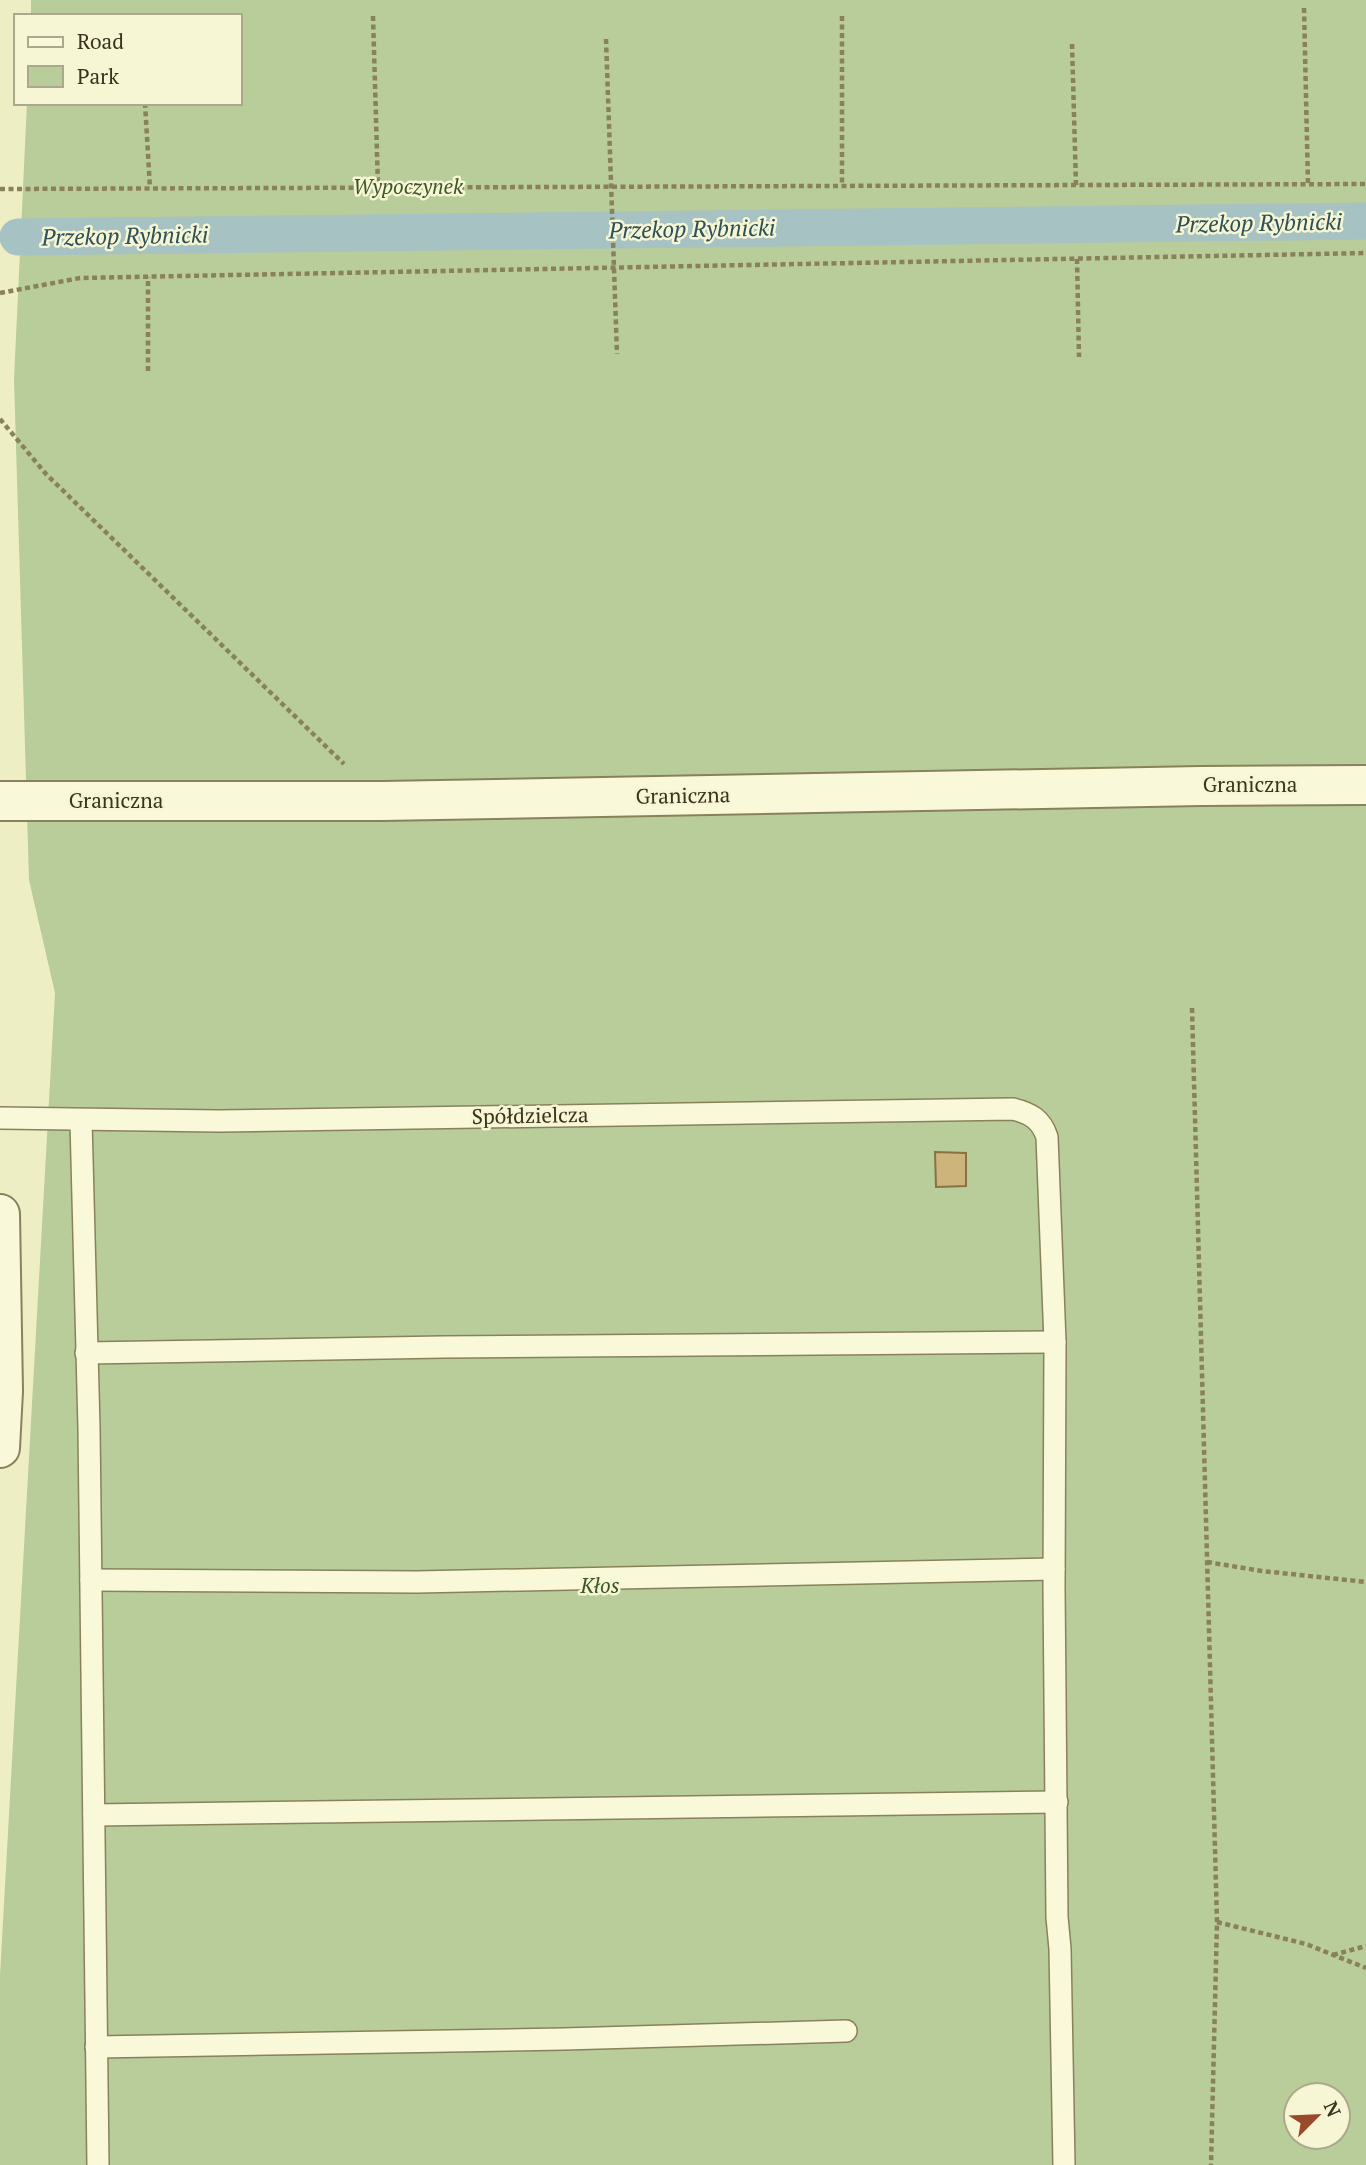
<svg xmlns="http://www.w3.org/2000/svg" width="1366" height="2165" viewBox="0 0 1366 2165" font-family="'PT Serif',serif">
<rect width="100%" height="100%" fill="#eeeec5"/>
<path fill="#b8cd99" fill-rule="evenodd" d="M31,0h1335v2165h-1366v-190l55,-982 -26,-113 -15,-501 13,-276h213v-87h-209zM1296,2095h42v42h-42z"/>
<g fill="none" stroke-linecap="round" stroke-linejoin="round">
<polyline stroke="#a7c2c2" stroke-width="37" points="18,237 1366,221"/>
</g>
<polygon fill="#ccb47b" stroke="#897241" stroke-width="2" points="935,1152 966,1153 966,1186 936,1187"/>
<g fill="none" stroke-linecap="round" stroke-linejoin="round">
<g stroke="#89815b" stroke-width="24">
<g id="service">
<path d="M0,1118l219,3 794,-12c17,4 28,10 34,28l8,205 -1,246 3,329 3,32 4,216"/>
<polyline points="81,1121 89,1428 98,2165"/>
<polyline points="86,1353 443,1347 1055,1342"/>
<polyline points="91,1580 417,1582 1054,1569"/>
<polyline points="94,1815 1057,1802"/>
<polyline points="96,2047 564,2039 846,2031"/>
</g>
</g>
<g stroke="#89815b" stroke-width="42">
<g id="minor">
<polyline points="0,801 382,801 1201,786 1366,785"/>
<polyline points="0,1214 3,1391 0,1448"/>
</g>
</g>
<g stroke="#89815b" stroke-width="4.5" stroke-dasharray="5 3.5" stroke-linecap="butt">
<polyline points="1304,8 1308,184"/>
<polyline points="373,16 378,187"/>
<polyline points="842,16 842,186"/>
<polyline points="606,39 617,354"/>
<polyline points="1072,44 1076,185"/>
<polyline points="145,103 150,188"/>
<polyline points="0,189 1366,184"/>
<polyline points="1077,259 1079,357"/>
<polyline points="0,293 80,278 1366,253"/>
<polyline points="148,371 148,277"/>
<polyline points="0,419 46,474 344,764"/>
<polyline points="1192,1008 1217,1922 1211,2165"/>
<polyline points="1207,1562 1262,1571 1366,1582"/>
<polyline points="1217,1922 1306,1944 1366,1968"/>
<polyline points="1333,1955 1366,1946"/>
</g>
<use href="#service" stroke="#f9f9d9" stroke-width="21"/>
<use href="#minor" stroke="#f9f9d9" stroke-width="38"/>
</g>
<g text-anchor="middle" stroke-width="5" stroke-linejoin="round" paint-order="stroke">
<g font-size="21" font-style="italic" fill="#3c5625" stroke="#f6f6d5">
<text x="408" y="194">Wypoczynek</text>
<text x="600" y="1593">Kłos</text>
</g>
<g font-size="21" fill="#3a341f" stroke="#f6f6d5">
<text x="1250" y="792">Graniczna</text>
<text transform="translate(683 796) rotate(-1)" y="7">Graniczna</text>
<text x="116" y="808">Graniczna</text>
<text transform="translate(530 1116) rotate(-1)" y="7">Spółdzielcza</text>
</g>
<g font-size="23" font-style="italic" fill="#2e5059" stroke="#f6f6d5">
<text transform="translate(1259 223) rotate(-1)" y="8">Przekop Rybnicki</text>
<text transform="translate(692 229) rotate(-1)" y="8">Przekop Rybnicki</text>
<text transform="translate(125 236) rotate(-1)" y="8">Przekop Rybnicki</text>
</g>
</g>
<rect x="14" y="14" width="228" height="91" fill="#f6f6d5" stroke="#aba88c" stroke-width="2"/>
<rect x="28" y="37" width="35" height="10" fill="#f9f9d9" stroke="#aba88c" stroke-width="2"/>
<text x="77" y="49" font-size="21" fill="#3a341f">Road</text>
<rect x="28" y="66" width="35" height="21" fill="#b8cd99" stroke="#aba88c" stroke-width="2"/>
<text x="77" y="84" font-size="21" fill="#3a341f">Park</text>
<g transform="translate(1317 2116) rotate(66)"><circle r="33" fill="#f6f6d5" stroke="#aba88c" stroke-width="2"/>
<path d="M0-5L12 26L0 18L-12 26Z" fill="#994a2b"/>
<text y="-10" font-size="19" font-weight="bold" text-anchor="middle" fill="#3a341f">N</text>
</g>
</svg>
